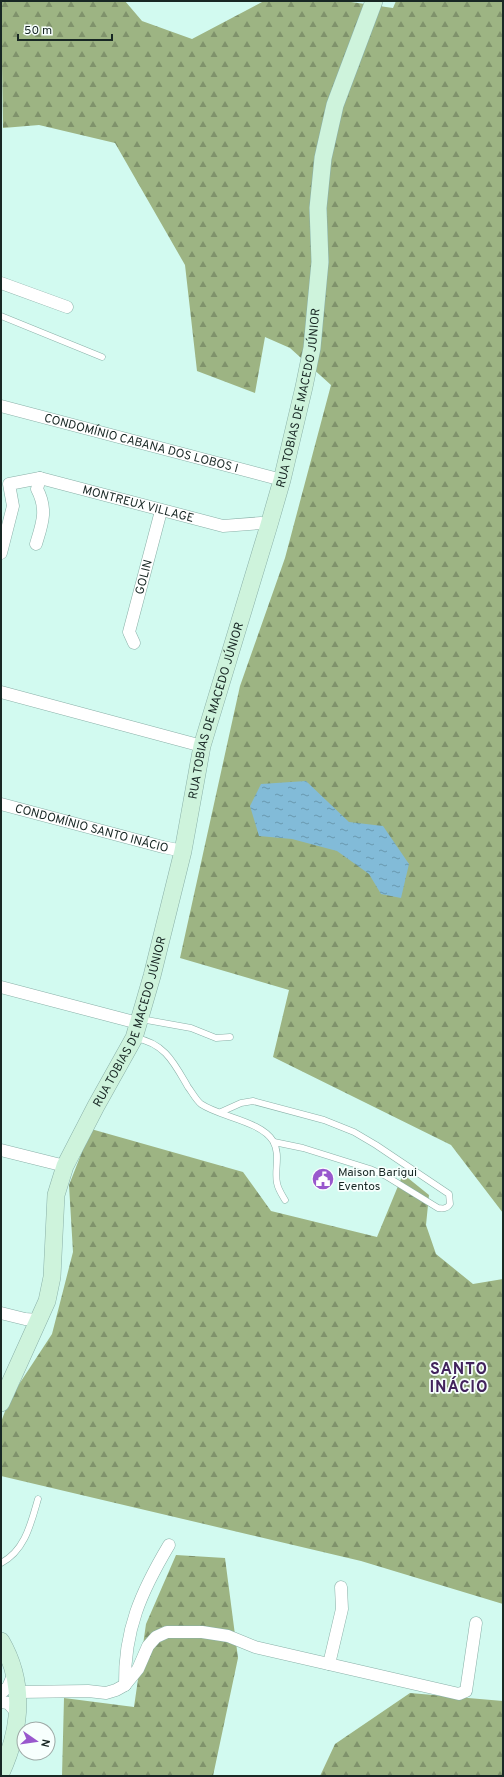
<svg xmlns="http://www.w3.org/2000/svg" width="504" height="1777" viewBox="0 0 504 1777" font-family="Overpass,sans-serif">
<defs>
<pattern id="forest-firs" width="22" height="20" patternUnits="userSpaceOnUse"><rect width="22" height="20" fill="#9db483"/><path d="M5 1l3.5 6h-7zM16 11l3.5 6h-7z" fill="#7f926b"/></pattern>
<pattern id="water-ripples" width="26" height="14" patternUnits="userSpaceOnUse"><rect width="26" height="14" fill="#82bbd8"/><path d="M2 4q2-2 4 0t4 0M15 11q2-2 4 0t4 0" fill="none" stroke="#6998af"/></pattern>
</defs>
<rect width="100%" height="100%" fill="#d2faf0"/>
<g fill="url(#forest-firs)">
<polygon points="1,1 125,1 142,21 192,39 264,1 344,1 393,8 396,1 503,1 503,1213 451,1145 273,1057 289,990 180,958 240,686 285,558 331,385 290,348 265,337 255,393 197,371 185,265 115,143 39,125 3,128"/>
<polygon points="91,1129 243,1172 271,1211 377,1237 403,1174 429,1195 426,1225 436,1254 473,1284 503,1279 503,1604 361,1561 1,1476 1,1422 10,1398 52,1334 73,1252 69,1185"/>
<polygon points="176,1555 225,1558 238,1658 213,1776 62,1776 64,1698 134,1707 146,1624"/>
<polygon points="410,1693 503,1701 503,1776 320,1776 335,1744"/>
</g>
<polygon fill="url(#water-ripples)" points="306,781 349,822 383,826 409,864 401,898 381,894 369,874 337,851 292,839 259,836 250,806 261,784"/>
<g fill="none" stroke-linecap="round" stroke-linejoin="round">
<g stroke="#8ab0a8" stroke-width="7">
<g id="lane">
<polyline points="1,316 102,357"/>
<polyline points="141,1019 191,1028 216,1038 230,1037"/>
<path d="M135,1038c30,5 39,25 53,49 4,5 8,13 13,17 19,13 60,17 72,37 8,14 1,29 4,42 1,6 5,12 8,17"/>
<path d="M221,1112l20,-9 12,-2 71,19 30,12 22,13 73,49 1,10c-3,5 -7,5 -12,4l-52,-32 -16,-7 -67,-21 -29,-6"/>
<path d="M1,1563c24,-12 30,-40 37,-64"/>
</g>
</g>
<g stroke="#8ab0a8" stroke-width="13">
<g id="street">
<polyline points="1,283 67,307"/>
<path id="s1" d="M1,406l281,74"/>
<path d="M36,544c6,-20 12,-34 1,-55l3,-11"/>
<path id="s2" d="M1,553l12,-47 -4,-22 31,-6 183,48 38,-3 8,2"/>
<path id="s3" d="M134,643l-5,-11 32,-121"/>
<polyline points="1,692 202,746"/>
<path id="s4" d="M1,804l162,43 20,4"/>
<polyline points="1,987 138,1023"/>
<polyline points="1,1150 65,1166"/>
<polyline points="1,1313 25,1319 38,1320"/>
<polyline points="329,1664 342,1609 341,1587"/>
<path d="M125,1685c-1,-55 16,-93 44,-140"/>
<polyline points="19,1692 88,1691 106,1693 116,1690 125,1685 138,1669 148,1646 156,1637 167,1632 202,1632 228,1636 255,1647 459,1694 466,1691 476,1623"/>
<polyline points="1,1693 8,1687 14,1673"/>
<polyline points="1,1702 8,1703 18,1714"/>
</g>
</g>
<g stroke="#8ab0a8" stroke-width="18">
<g id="secondary">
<path id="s5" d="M1,1403l46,-102 5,-24 4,-82 9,-29 31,-60 38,-68 18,-62 31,-125 19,-105 67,-221 13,-45 22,-93 8,-39 3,-33 5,-53 -2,-54 5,-50 12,-53 39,-104"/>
<path d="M1,1641c25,43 20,88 0,132"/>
</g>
</g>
<use href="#lane" stroke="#fff" stroke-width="6"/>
<use href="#street" stroke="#fff" stroke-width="12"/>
<use href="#secondary" stroke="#cef3dc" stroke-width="17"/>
</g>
<defs>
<g id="civic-disc" transform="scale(1.15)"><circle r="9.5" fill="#9958cd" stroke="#f7fffd"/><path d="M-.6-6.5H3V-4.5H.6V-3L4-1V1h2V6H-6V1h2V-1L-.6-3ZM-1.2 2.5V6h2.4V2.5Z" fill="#fff"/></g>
</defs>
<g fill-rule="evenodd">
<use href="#civic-disc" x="323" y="1179"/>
</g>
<g text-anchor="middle" stroke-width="3.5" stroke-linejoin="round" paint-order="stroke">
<g font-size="12" fill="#182724" stroke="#f7fffd">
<text dy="4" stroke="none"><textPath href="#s5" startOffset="1056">RUA TOBIAS DE MACEDO JÚNIOR</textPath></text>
<text dy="4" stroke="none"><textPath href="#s1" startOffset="145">CONDOMÍNIO CABANA DOS LOBOS I</textPath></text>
<text dy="4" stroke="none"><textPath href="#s2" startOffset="204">MONTREUX VILLAGE</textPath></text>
<text dy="4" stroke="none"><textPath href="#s3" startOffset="69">GOLIN</textPath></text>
<text dy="4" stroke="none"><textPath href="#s5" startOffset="732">RUA TOBIAS DE MACEDO JÚNIOR</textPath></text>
<text dy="4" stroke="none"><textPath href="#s4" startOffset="94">CONDOMÍNIO SANTO INÁCIO</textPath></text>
<text dy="4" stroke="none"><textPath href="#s5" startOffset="408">RUA TOBIAS DE MACEDO JÚNIOR</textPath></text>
</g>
<g font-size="12" fill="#182724" stroke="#f7fffd" text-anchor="start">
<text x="338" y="1176">Maison Barigui<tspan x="338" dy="14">Eventos</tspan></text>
</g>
<g font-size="16" font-weight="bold" letter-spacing="1" fill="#42235c" stroke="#f7fffd">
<text x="459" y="1374">SANTO<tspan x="459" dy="18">INÁCIO</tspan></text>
</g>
</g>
<rect width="504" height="1777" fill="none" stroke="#182724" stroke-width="4"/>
<g transform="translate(36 1741) rotate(103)"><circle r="19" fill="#f7fffd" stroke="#9ea9a6"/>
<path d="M0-3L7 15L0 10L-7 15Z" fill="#9958cd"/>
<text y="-6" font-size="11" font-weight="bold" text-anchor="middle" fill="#182724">N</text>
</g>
<path d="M18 34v6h94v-6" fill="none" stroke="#182724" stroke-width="2"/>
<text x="24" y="34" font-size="12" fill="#182724" stroke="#f7fffd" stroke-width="3" paint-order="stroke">50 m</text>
</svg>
